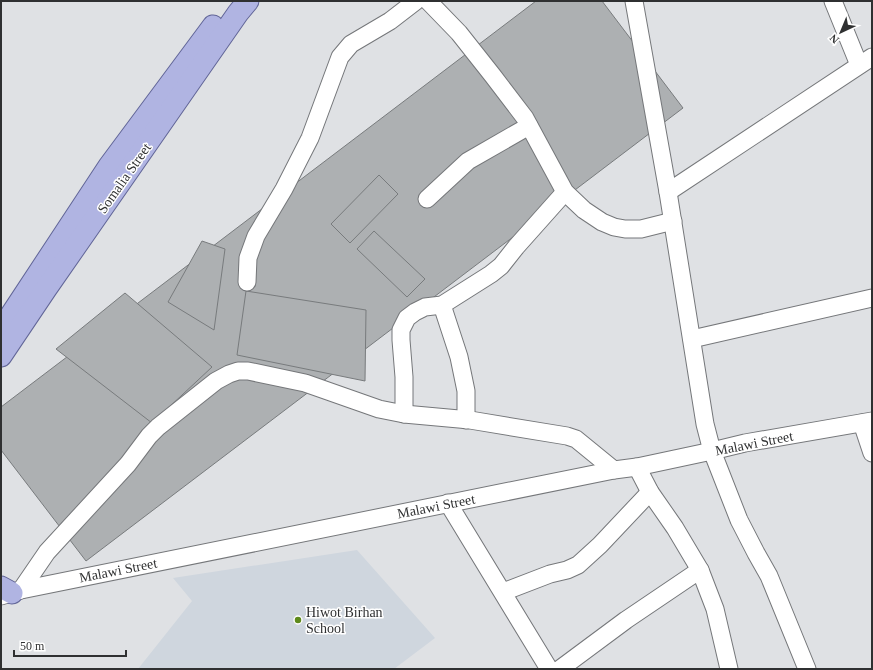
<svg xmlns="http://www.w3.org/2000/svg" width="873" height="670" viewBox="0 0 873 670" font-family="'Times New Roman',serif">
<rect width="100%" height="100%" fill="#dfe1e4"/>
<polygon fill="#cfd6de" points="357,550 435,638 394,669 138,669 192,601 173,578"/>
<g fill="#adb0b2" stroke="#787b7d">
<polygon points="536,1 602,1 683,108 86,561 1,450 1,407"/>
<polygon points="379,175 398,194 350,243 331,224"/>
<polygon points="374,231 425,279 407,297 357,249"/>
<polygon points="202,241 225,249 214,330 168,302"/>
<polygon points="246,291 366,310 365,381 237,355"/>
<polygon points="125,293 212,367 152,423 56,349"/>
</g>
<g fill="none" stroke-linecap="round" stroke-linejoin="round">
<g stroke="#75777a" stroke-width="19">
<g id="minor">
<polyline points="428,1 459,33 493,76 525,118 565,192 584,210 602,222 614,227 625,229 641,229 673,221"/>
<polyline points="634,1 668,192 705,424 712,451 739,520 756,553 769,576 807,669"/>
<polyline points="833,1 859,65"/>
<polyline points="668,192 872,57"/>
<polyline points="427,199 468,161 529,126"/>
<polyline points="247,282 248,258 256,236 284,189 310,138 340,57 351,44 390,21 416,1"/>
<polyline points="442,305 459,357 466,391 466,420"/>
<polyline points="692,339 872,298"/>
<polyline points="404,414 404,377 401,340 401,330 407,318 415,312 425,307 442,305 491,274 501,266 516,247 565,192"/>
<polyline points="862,423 872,453"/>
<polyline points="637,467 650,492 675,528 700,570 715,609 729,669"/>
<polyline points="448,503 549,669"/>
<polyline points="21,590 47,552 128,464 149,436 158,427 216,381 229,374 238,371 248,371 305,383 379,409 404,414 470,420 567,436 576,439 614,470"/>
<polyline points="503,592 550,574 567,570 578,565 600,545 650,492"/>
<polyline points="1,596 21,590 614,470 637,467 712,451 745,443 872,421"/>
<polyline points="560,669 626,620 700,570"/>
</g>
</g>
<g stroke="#616597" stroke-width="23">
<g id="major">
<polyline points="1,330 109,166 213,26"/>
<polyline points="1,356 46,289 238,13 248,1"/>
<polyline points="1,587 12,593"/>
</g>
</g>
<use href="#minor" stroke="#fff" stroke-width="17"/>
<use href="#major" stroke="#b0b4e2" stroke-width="21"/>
</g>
<circle fill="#5e8a1b" stroke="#fff" stroke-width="1.5" cx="298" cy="620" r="4"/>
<g text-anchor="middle" stroke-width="3" stroke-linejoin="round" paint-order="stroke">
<g font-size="14" fill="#2f3031" stroke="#fff">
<text transform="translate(124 178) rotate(-55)" y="5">Somalia Street</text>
<text transform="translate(754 443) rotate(-11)" y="5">Malawi Street</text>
<text transform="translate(436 506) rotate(-11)" y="5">Malawi Street</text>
<text transform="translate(118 570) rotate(-11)" y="5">Malawi Street</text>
</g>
<g font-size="14" fill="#2f3031" stroke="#fff" text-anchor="start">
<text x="306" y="617">Hiwot Birhan<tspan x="306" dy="16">School</tspan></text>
</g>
</g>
<rect width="873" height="670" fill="none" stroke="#2f3031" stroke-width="4"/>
<g transform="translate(841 32) rotate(224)" stroke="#ffffff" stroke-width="3" paint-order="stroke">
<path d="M0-3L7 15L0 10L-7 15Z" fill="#2f3031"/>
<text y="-6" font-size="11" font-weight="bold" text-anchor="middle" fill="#2f3031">N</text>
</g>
<path d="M14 650v6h112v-6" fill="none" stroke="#2f3031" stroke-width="2"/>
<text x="20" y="650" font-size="12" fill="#2f3031" stroke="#ffffff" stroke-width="3" paint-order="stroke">50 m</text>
</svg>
